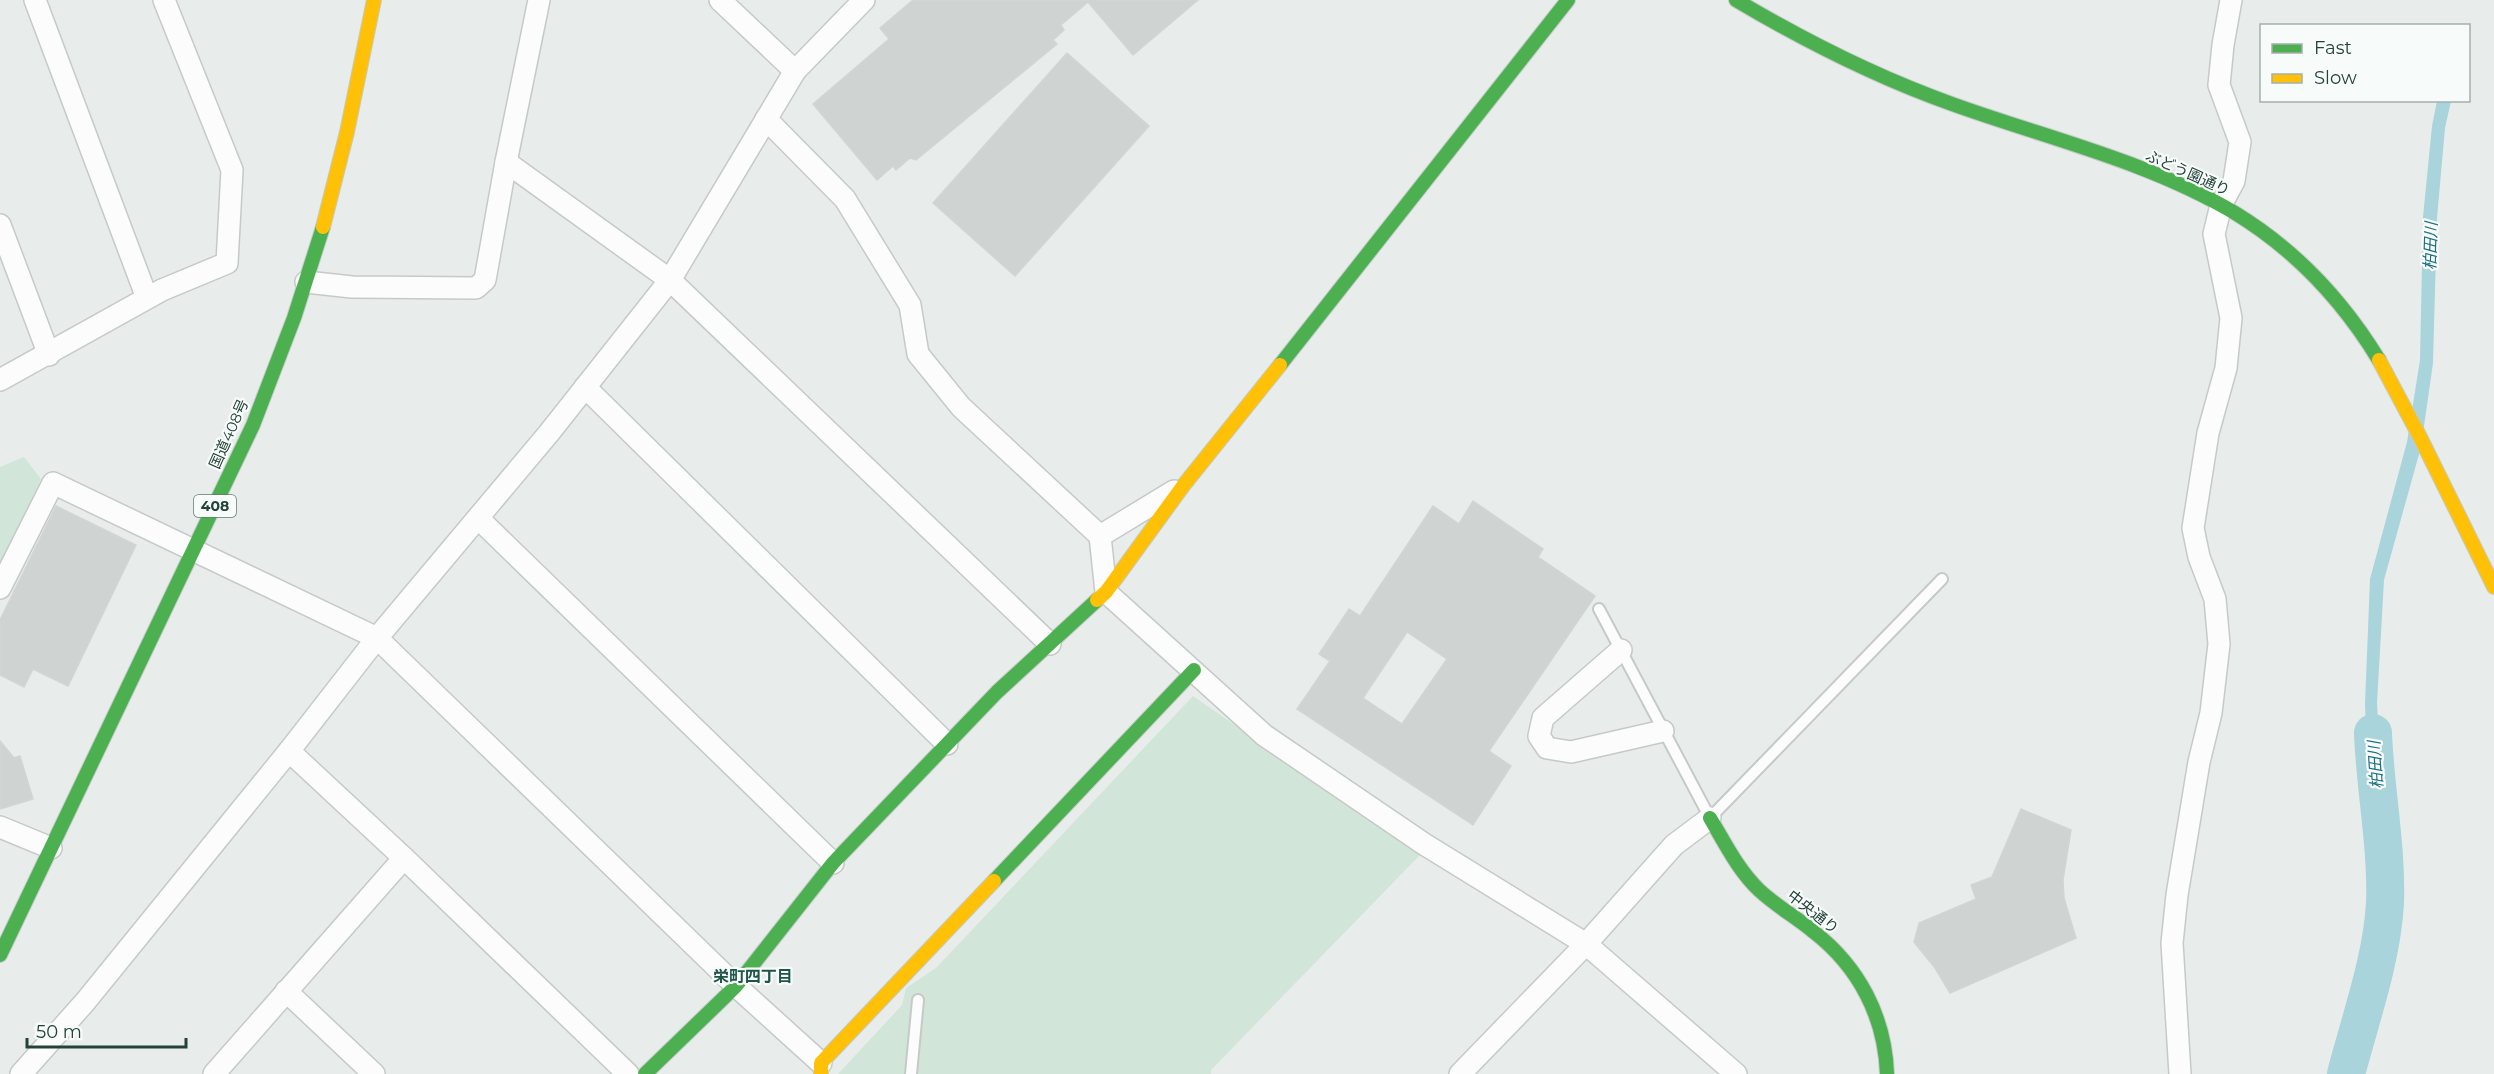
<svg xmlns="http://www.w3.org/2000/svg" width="2494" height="1074" viewBox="0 0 2494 1074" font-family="Montserrat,'Noto Sans JP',sans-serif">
<rect width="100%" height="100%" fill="#e8edeb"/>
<g fill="#d1e6d8">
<polygon points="24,457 41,479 0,567 0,467"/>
<polygon points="1193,696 1421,854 1211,1070 1211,1074 838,1074 902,1005 906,988 936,968"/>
</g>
<polygon fill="#a9d4db" points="2437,101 2451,101 2445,128 2437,218 2433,363 2421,447 2384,580 2377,703 2381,784 2368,784 2365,704 2370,579 2407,442 2420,360 2423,217 2432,126"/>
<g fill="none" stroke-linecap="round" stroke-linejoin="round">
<path stroke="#a9d4db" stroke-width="38" d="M2346,1074c14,-54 36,-115 39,-171 2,-57 -10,-114 -12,-170"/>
</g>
<g fill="#cfd4d2" stroke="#d1d6d4" stroke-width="1.5" fill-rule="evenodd">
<polygon points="913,0 1198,0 1133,55 1088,2 1061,25 1064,30 1053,40 1057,44 916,160 910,158 896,170 893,166 877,180 813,104 889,39 880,28"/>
<polygon points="1067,53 1149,126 1015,276 933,203"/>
<path d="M1473,501l70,48 -5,8 57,39 -106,155 22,15 -38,59 -176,-116 33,-48 -11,-7 30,-45 11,7 73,-110 26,18zM1407,632l40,27 -45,65 -39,-26z"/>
<polygon points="56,506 136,545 68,686 33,669 24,687 0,675 0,620"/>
<polygon points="0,741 14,758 20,756 33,799 0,809"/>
<polygon points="2021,809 2071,830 2063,880 2064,898 2076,938 1950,993 1935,968 1914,942 1919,923 1976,899 1971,885 1992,877"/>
</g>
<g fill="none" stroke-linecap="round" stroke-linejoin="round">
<g stroke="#c5cac8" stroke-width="14">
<g id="lane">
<polyline points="1599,609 1710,818 1942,579"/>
<polyline points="911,1074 918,1000"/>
</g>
</g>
<g stroke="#c5cac8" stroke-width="24">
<g id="street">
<polyline points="35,0 147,298"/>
<polyline points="720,0 795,71"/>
<polyline points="766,119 845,199 910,305 918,354 961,407 1100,536"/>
<polyline points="506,162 670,280 1050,644"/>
<polyline points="0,225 49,355"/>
<polyline points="306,282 352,287 476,288 485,280 506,162 539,0"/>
<polyline points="0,380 162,290 227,263 232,170 164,0"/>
<polyline points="585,387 947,744"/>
<polyline points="1174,491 1100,536 1106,592 1264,735 1424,844 1586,944 1736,1074"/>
<polyline points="478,518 833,863"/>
<polyline points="0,588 53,483 377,638 736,986 821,1063"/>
<polyline points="1621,650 1543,718 1539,736 1547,748 1571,752 1663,731"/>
<polyline points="289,751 404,858 628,1074"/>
<polyline points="0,827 51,848"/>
<polyline points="286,991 374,1074"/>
<polyline points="21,1074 85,1002 289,751 377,638 549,433 670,280 795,71 864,0"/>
<polyline points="214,1074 404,858"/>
<polyline points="1460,1074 1586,944 1674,845 1710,818"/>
<polyline points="2180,1074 2172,943 2177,895 2199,762 2211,713 2219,644 2215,599 2199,557 2193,528 2208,433 2226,368 2231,318 2214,234 2221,205 2234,181 2240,142 2219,85 2223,45 2231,0"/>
</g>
</g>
<g stroke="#c3cbc8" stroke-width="16">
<g id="fast">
<path d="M1736,0c69,41 140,77 216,104 94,34 196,57 283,109 59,36 108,88 144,147"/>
<polyline points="1280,365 1568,0"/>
<path d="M1710,818c15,25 28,52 49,72 17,16 37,27 55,42 45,35 71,85 73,142"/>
<polyline points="994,881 1194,670"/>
<polyline points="0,955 253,425 294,318 323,227"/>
<polyline points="645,1074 736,986 833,863 997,692 1097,600"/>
</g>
</g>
<g stroke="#c3cbc8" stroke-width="16">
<g id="slow">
<polyline points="323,227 347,132 374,0"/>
<polyline points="2379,360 2420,437 2494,587"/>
<polyline points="1097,600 1106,592 1183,486 1280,365"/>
<polyline points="821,1074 821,1063 994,881"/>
</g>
</g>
<use href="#lane" stroke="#fcfcfc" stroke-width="10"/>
<use href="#street" stroke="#fcfcfc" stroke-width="21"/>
<use href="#fast" stroke="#4caf50" stroke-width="14"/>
<use href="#slow" stroke="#ffc107" stroke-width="14"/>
</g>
<g text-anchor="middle" stroke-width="4.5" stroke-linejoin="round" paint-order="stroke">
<rect fill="#f7fbf9" stroke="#637a73" stroke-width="1.5" x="194" y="495" width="42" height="22" rx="4.5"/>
<g font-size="14" font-weight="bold" fill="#24423a">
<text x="215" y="511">408</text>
</g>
<g font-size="15" fill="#24423a" stroke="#f7fbf9">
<text transform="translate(2188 173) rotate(24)" y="5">ぶどう園通り</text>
<text transform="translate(229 434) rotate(-66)" y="5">国道408号</text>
<text transform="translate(1813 912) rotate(38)" y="5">中央通り</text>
</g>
<g font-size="16" font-style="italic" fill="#1c6f80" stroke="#f7fbf9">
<text transform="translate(2430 246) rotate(-88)" y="6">柏田川</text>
<text transform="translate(2375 765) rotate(-94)" y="6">柏田川</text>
</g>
<g font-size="16" font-weight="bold" fill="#1f5548" stroke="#f7fbf9">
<text x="753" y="982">栄町四丁目</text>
</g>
</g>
<rect x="2260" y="24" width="210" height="78" fill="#f7fbf9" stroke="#a3b1ad" stroke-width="1.5"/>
<rect x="2272" y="44" width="30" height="9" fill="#4caf50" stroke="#a3b1ad" stroke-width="1.5"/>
<text x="2314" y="54" font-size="18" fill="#24423a">Fast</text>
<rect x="2272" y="74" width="30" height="9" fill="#ffc107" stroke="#a3b1ad" stroke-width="1.5"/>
<text x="2314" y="84" font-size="18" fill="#24423a">Slow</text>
<path d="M27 1038v9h159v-9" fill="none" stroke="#24423a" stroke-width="3"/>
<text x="36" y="1038" font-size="18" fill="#24423a" stroke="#f7fbf9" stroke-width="4.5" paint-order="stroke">50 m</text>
</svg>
